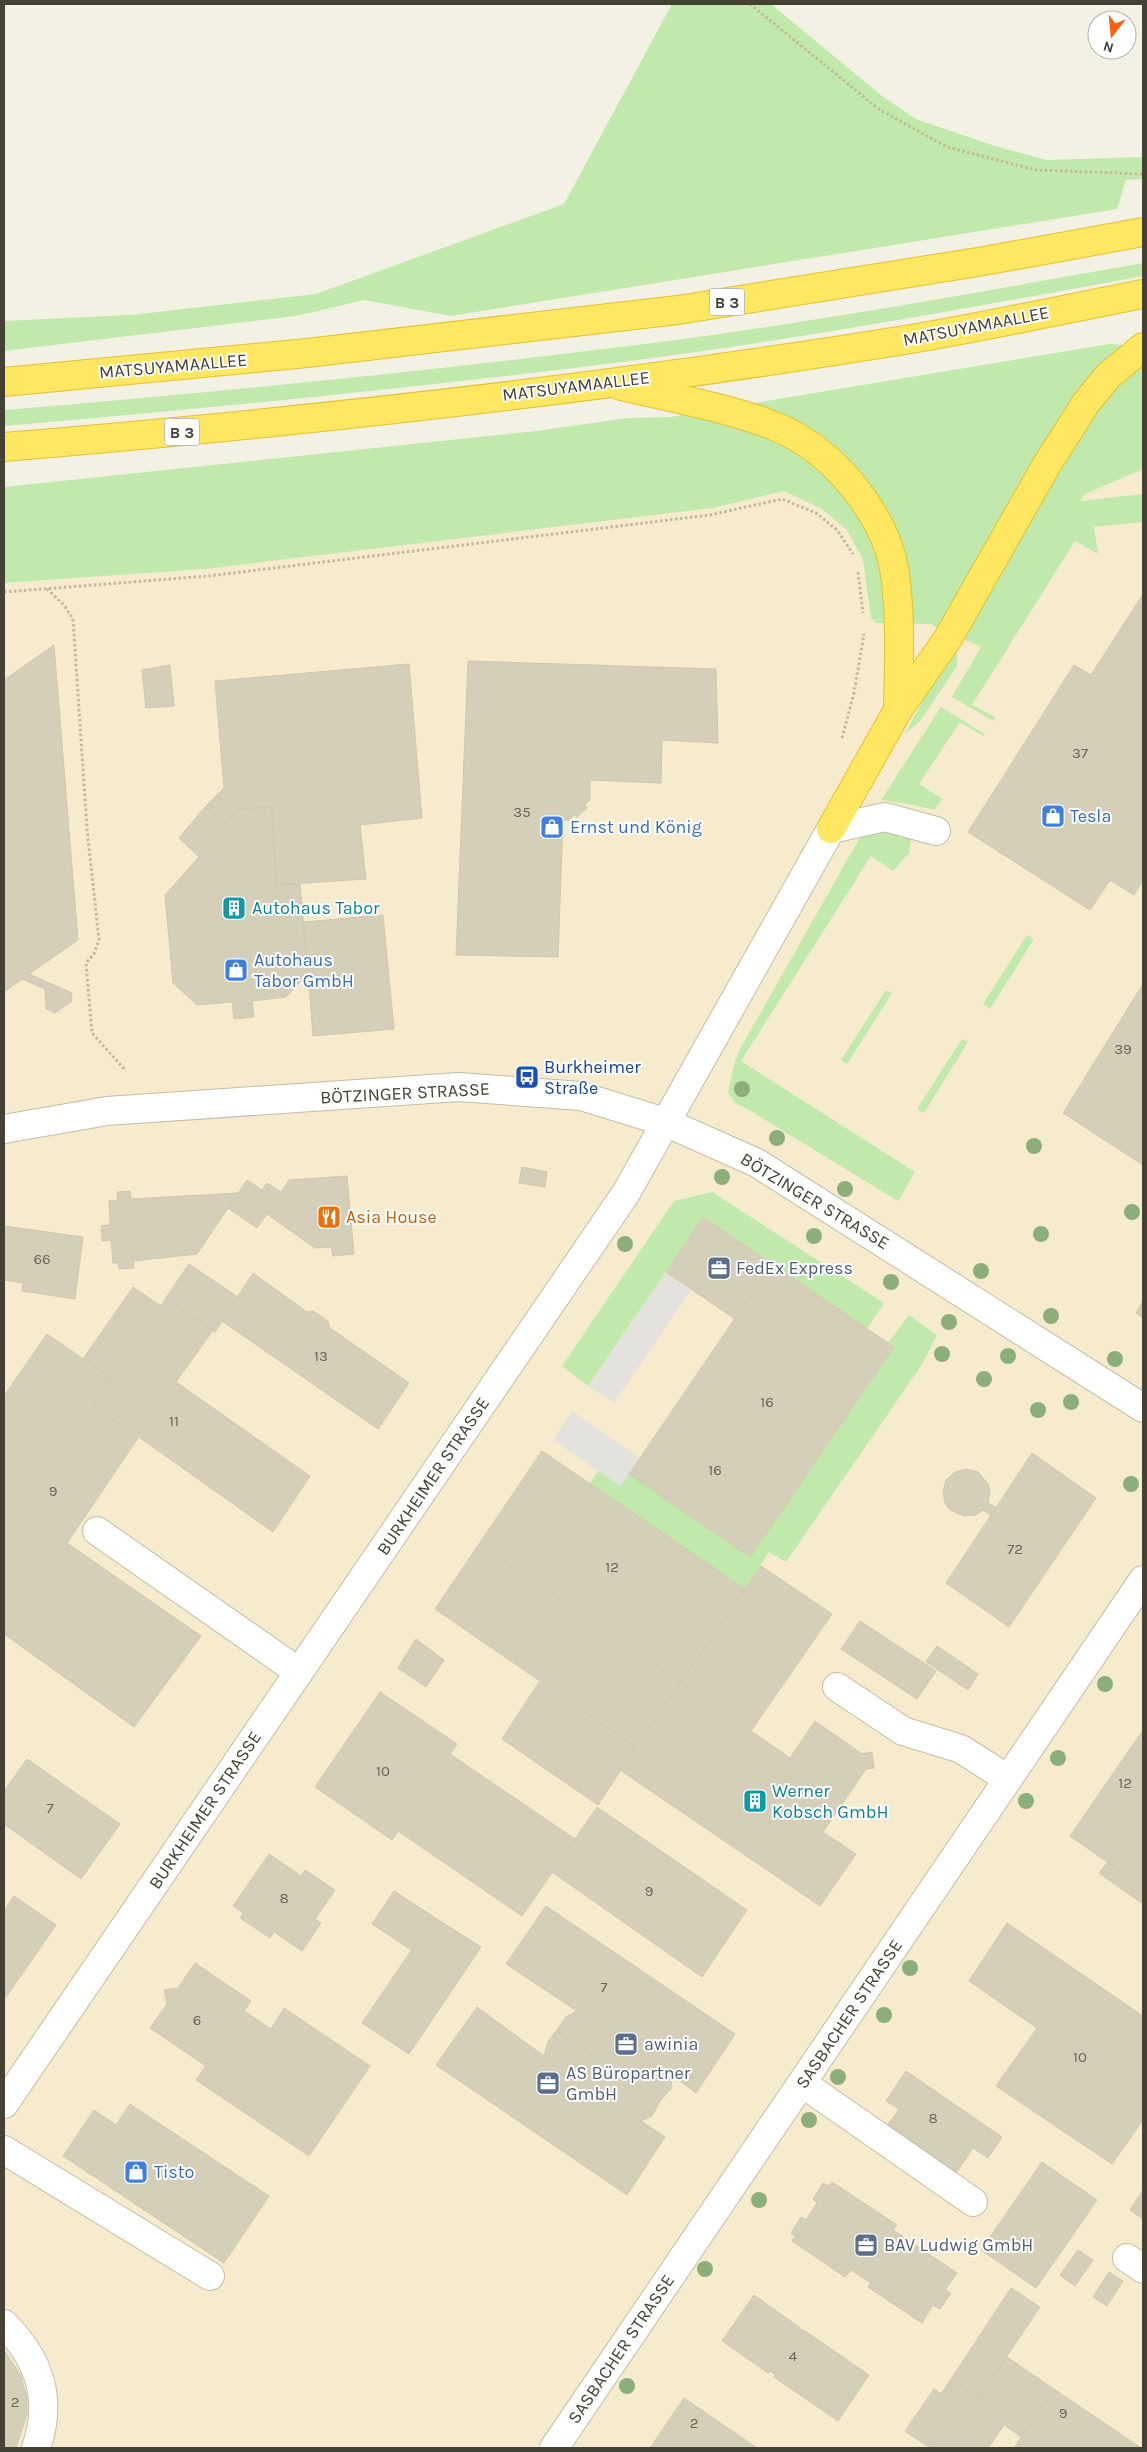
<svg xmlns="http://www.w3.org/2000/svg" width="1147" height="2452" viewBox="0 0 1147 2452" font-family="Karla,sans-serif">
<rect width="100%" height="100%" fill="#f3f1e4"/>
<polygon fill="#f6eccd" points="1143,469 1143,2448 4,2448 4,583 205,569 713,508 784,491 822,509 847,530 863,560 871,618 876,623 930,624 987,650 1085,494"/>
<g fill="#c1e9ab">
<polygon points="672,4 771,4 882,96 916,119 995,146 1047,160 1143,157 1143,179 1126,180 1117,209 451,316 364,300 296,316 4,351 4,321 131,315 316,294 564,204"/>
<path d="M1143,263v13c-163,30 -326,60 -490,82 -216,28 -432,49 -649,68v-16c217,-18 433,-40 649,-67 164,-21 327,-51 490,-80z"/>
<polygon points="1110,344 1143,346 1143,469 1085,494 1080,501 1143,494 1143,522 1094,527 1098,554 1075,541 972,705 995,717 993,721 952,697 981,647 930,624 876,623 871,618 863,560 847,530 822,509 784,491 713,508 205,569 4,583 4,487 536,431 628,418 670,417"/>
<polygon points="950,651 957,655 957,666 920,721 904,735"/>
<polygon points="941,707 985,734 983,736 960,722 919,784 943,799 934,810 910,804 881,800"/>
<polygon points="890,830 911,838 909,853 893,871 871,856 741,1061 915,1172 898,1201 749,1110 735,1103 728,1093 734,1064 740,1049 863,832"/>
<polygon points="1027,935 1034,939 990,1009 983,1004"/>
<polygon points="886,990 892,993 847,1064 841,1060"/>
<polygon points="962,1039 968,1042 924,1113 917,1109"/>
<polygon points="712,1192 884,1303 867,1329 703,1217 588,1386 562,1366 674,1201"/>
<polygon points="909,1315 937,1335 923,1363 786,1562 769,1552 745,1589 589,1484 599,1471 620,1486 629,1474 750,1557 894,1348 888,1343"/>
</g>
<g fill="#e3e2dd">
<polygon points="666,1272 691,1290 614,1403 588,1386"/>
<polygon points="572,1411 640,1458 620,1486 553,1440"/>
</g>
<g fill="#d5cfb9" stroke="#d0c8ac">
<polygon points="1143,594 1143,880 1134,895 1110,880 1090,910 968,832 1074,665 1091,675"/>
<polygon points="54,645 78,940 29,974 72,993 71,1002 55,1013 46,1009 45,989 22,979 4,992 4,680"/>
<polygon points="468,661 716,669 718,743 662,740 661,783 590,780 590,800 585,804 587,808 577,817 574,815 569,820 563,820 558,957 456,955"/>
<polygon points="409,664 422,818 360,825 366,879 276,885 272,807 238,809 225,823 205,807 224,788 215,681"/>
<polygon points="170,665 174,706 146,708 142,670"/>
<polygon points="205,807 225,823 238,809 272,807 276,885 300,884 308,973 286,997 252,1001 254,1017 234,1019 232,1002 197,1005 173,983 165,895 199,857 179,838"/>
<polygon points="383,915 394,1029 313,1036 304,922"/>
<polygon points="1143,984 1143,1165 1063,1113"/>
<polygon points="522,1167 547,1172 545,1187 519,1183"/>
<polygon points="347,1176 354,1254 333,1256 331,1247 315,1248 267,1214 289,1180"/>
<polygon points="247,1180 262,1190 267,1183 282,1193 257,1228 228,1208"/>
<polygon points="130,1191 131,1199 238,1193 197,1254 133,1261 134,1268 119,1269 118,1263 113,1263 111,1240 102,1241 101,1226 110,1225 109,1201 118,1200 117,1192"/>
<polygon points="703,1217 772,1264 735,1319 666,1272"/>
<polygon points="4,1226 83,1237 75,1299 22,1291 23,1283 4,1280"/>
<polygon points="189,1264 238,1297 215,1332 165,1299"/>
<polygon points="772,1264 894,1347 750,1557 629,1474"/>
<polygon points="253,1273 307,1312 313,1311 328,1321 330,1328 409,1383 378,1429 222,1321"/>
<polygon points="133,1287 161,1306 165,1299 213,1330 176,1382 310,1476 273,1532 92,1404 111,1378 83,1359"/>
<polygon points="1143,1301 1143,1318 1136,1313"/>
<polygon points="47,1334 111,1378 92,1404 138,1438 67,1543 201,1636 134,1727 4,1634 4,1396"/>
<polygon points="542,1451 745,1589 681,1682 479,1544"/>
<polygon points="1032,1453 1096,1498 1009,1627 946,1583"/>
<polygon points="966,1469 978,1472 988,1484 990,1492 988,1503 997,1508 992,1516 983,1510 976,1515 964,1516 950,1510 945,1503 943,1492 946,1480 955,1472"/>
<polygon points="479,1544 681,1682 636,1747 435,1609"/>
<polygon points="761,1566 832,1614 751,1731 681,1682"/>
<polygon points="860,1621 936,1671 917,1699 841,1649"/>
<polygon points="416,1639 444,1660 426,1687 398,1668"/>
<polygon points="937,1646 978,1674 968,1690 926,1662"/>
<polygon points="539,1682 636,1747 598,1805 502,1739"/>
<polygon points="681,1682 790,1758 815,1721 862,1754 872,1752 874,1768 866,1769 823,1832 856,1854 820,1906 620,1770"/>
<polygon points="380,1692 457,1744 392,1840 315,1787"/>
<polygon points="1143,1730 1143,1887 1070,1836"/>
<polygon points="450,1754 575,1839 522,1916 398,1831"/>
<polygon points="27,1759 120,1824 81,1879 4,1824 4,1791"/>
<polygon points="597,1807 747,1910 702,1977 552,1872"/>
<polygon points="269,1854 301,1876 305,1870 335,1890 315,1919 321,1923 302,1951 274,1932 270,1938 240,1918 243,1913 233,1906"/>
<polygon points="1108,1862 1143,1887 1143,1904 1099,1873"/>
<polygon points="394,1891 434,1917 413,1951 372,1924"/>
<polygon points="14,1896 56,1925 4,2000 4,1911"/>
<polygon points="546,1906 735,2034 696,2093 672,2075 671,2089 660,2101 556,2031 566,2017 577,2011 506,1964"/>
<polygon points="434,1917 481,1947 409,2054 362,2023"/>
<polygon points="1007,1923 1143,2016 1143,2120 1112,2164 996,2086 1037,2028 969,1981"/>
<polygon points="195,1963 251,2001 206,2066 150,2028 167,2004 164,1990 178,1988"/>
<polygon points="477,2007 544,2056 548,2042 556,2031 660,2101 652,2116 641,2121 665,2137 627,2195 436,2065"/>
<polygon points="284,2008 370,2066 309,2156 196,2080 244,2011 271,2029"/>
<polygon points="906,2071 1002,2137 988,2158 973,2148 956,2173 887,2126 899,2109 886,2101"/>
<polygon points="130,2104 269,2196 224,2263 63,2156 94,2110 116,2125"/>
<polygon points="1042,2162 1097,2200 1036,2288 981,2250"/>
<polygon points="832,2182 897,2225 893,2230 957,2273 945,2290 951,2293 940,2309 933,2305 922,2323 868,2287 871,2283 851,2270 845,2277 792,2241 795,2236 791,2233 801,2217 806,2220 817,2203 813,2199 823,2183 828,2186"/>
<polygon points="1143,2190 1143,2219 1130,2210"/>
<polygon points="1078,2250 1093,2260 1075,2286 1060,2275"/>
<polygon points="1109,2272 1123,2281 1107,2306 1093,2297"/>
<polygon points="1011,2288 1040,2307 979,2398 951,2379"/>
<polygon points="754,2295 799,2327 799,2329 805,2331 869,2375 838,2421 774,2377 775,2375 771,2371 768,2373 722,2341"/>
<polygon points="4,2350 21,2376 27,2398 27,2414 16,2448 4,2448"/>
<polygon points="1007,2357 1054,2389 1021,2437 1004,2425 988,2448 930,2448 905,2431 934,2389 941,2394 951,2379 979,2398"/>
<polygon points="1054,2389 1141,2448 1014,2448"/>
<polygon points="684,2398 757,2448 650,2448"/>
</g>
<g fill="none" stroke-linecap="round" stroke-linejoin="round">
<g stroke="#c1bda9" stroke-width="30">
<g id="minor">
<polyline points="4,1129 107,1111 459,1087 581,1096 665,1122 757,1163 1143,1408"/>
<polyline points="97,1531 299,1672"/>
<polyline points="837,1687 903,1731 961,1749 1008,1779"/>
<polyline points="802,2083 973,2202"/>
<polyline points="4,2104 626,1193 831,829 885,817 936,831"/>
<polyline points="4,2150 210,2276"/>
<polyline points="1127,2258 1143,2269"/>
<path d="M4,2324c36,36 49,75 32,124"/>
<polyline points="554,2448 1143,1580"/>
</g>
</g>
<g stroke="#e3c12e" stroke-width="30">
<g id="highway">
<polyline points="4,382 307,353 678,310 984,261 1143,232"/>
<path d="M621,386c50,12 111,22 158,42 54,23 107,86 116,146 6,45 4,90 3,136"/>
<path d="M4,447c303,-25 606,-59 907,-108 77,-13 155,-30 232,-45"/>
<polyline points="831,829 898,710 947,640 1046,466 1086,403 1108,376 1143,347"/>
</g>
</g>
<g stroke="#c1b997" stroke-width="3" stroke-dasharray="2.5 2.5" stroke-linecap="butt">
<polyline points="750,4 880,110 947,147 1036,170 1143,174"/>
<polyline points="858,572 863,613"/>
<polyline points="47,589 64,605 73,619 87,829 99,940 94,954 86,963 92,1033 126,1071"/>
<polyline points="4,592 208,576 710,515 782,499 816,513 837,530 853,554"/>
<polyline points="842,738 854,693 864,634"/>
</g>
<use href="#minor" stroke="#fff" stroke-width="28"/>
<use href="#highway" stroke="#ffe762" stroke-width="28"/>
</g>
<g fill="#8bae7b">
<circle cx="742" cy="1089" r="8"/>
<circle cx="777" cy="1138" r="8"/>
<circle cx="1034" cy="1146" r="8"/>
<circle cx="722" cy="1177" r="8"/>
<circle cx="845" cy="1189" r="8"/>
<circle cx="1132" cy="1212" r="8"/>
<circle cx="1041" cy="1234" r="8"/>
<circle cx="814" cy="1236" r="8"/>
<circle cx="625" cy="1244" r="8"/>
<circle cx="981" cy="1271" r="8"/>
<circle cx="891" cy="1282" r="8"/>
<circle cx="1051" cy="1316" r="8"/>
<circle cx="949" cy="1322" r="8"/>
<circle cx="942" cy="1354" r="8"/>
<circle cx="1008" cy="1356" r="8"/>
<circle cx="1115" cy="1359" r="8"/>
<circle cx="984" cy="1379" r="8"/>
<circle cx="1071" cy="1402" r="8"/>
<circle cx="1038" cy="1410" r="8"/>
<circle cx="1131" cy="1484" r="8"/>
<circle cx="1105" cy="1684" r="8"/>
<circle cx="1058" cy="1758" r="8"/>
<circle cx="1026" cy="1801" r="8"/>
<circle cx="910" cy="1968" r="8"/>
<circle cx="884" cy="2015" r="8"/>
<circle cx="838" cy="2077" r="8"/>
<circle cx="809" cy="2120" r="8"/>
<circle cx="759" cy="2200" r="8"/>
<circle cx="705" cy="2269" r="8"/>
<circle cx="627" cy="2386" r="8"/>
</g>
<defs>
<g id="shop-square" transform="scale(1.25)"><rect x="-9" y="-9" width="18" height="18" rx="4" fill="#3f7fe0" stroke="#fff"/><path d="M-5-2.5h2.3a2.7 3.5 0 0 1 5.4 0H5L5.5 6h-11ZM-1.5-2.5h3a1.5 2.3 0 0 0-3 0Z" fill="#fff"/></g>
<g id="building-square" transform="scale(1.25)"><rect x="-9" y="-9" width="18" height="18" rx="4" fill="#0f9aa8" stroke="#fff"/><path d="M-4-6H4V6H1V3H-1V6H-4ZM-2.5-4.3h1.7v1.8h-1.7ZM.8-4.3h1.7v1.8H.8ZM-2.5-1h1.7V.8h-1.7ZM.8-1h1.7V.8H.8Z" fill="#fff"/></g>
<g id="bus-square" transform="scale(1.25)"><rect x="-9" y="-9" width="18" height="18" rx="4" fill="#1a4fb4" stroke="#fff"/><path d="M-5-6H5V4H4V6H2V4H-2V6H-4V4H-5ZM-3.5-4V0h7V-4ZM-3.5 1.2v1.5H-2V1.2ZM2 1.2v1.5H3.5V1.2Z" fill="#fff"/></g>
<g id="restaurant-square" transform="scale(1.25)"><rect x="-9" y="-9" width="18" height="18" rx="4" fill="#e8710a" stroke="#fff"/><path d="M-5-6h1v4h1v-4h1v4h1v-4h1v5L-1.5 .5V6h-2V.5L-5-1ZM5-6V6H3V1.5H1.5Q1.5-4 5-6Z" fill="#fff"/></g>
<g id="office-square" transform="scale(1.25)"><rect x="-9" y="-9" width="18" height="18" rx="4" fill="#5c6f8a" stroke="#fff"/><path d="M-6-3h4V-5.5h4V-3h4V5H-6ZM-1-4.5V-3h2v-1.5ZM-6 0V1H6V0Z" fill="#fff"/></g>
</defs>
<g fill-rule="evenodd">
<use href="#shop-square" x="1053" y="816"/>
<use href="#shop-square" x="552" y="827"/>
<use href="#building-square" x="234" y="908"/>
<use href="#shop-square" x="236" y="970"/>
<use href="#bus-square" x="527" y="1077"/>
<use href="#restaurant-square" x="329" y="1217"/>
<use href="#office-square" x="719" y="1268"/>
<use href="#building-square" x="755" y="1801"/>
<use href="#office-square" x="626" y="2044"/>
<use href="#office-square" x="548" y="2083"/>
<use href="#shop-square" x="136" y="2172"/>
<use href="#office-square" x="866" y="2245"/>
</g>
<g text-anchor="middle" stroke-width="4" stroke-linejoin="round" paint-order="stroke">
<g font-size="15" fill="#696455">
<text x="1080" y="758">37</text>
<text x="522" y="817">35</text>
<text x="1123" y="1054">39</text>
<text x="42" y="1264">66</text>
<text x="321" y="1361">13</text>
<text x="767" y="1407">16</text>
<text x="174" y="1426">11</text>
<text x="715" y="1475">16</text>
<text x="53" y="1496">9</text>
<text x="1015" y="1554">72</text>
<text x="612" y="1572">12</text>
<text x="383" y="1776">10</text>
<text x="1125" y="1788">12</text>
<text x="50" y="1813">7</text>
<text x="649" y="1896">9</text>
<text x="284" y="1903">8</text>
<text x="604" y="1992">7</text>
<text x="197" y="2025">6</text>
<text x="1080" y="2062">10</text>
<text x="933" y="2123">8</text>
<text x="793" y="2361">4</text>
<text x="15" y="2407">2</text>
<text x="1063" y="2418">9</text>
<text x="694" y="2428">2</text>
</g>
<g fill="#fff" stroke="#7d7a71" stroke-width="1">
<rect x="709.5" y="288.5" width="35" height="27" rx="4"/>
<rect x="164.5" y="418.5" width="35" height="27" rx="4"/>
</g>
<g font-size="16" font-weight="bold" fill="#454134">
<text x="727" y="308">B 3</text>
<text x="182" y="438">B 3</text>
</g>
<g font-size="18" fill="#454134" stroke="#fff">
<text transform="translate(976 326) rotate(-11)" y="6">MATSUYAMAALLEE</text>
<text transform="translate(173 366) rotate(-5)" y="6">MATSUYAMAALLEE</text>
<text transform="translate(576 386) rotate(-7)" y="6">MATSUYAMAALLEE</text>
<text transform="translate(405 1093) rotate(-3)" y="6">BÖTZINGER STRASSE</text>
<text transform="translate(815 1201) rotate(31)" y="6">BÖTZINGER STRASSE</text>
<text transform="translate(433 1476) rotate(-56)" y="6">BURKHEIMER STRASSE</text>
<text transform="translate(205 1810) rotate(-56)" y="6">BURKHEIMER STRASSE</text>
<text transform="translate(849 2014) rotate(-56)" y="6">SASBACHER STRASSE</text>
<text transform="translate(621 2349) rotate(-56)" y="6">SASBACHER STRASSE</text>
</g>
<g font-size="18" fill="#366cbe" stroke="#fff" text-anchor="start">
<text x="1070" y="822">Tesla</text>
<text x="570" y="833">Ernst und König</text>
<text x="254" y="966">Autohaus<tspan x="254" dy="21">Tabor GmbH</tspan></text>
<text x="154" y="2178">Tisto</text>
</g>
<g font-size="18" fill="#0d838f" stroke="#fff" text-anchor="start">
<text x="252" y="914">Autohaus Tabor</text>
<text x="772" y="1797">Werner<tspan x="772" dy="21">Kobsch GmbH</tspan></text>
</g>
<g font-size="18" fill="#164399" stroke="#fff" text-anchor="start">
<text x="544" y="1073">Burkheimer<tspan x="544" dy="21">Straße</tspan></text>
</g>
<g font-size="18" fill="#c56008" stroke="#fff" text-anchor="start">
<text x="346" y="1223">Asia House</text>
</g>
<g font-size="18" fill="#4e5e75" stroke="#fff" text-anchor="start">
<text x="736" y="1274">FedEx Express</text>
<text x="644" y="2050">awinia</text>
<text x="566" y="2079">AS Büropartner<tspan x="566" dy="21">GmbH</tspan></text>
<text x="884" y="2251">BAV Ludwig GmbH</text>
</g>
</g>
<rect width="1147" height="2452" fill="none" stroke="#454134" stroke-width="10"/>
<g transform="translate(1112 35) rotate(196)"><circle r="24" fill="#ffffff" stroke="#b5b3ae"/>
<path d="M0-4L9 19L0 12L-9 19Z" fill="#ff5e0e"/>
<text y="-8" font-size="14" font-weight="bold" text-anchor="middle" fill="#454134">N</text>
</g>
</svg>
